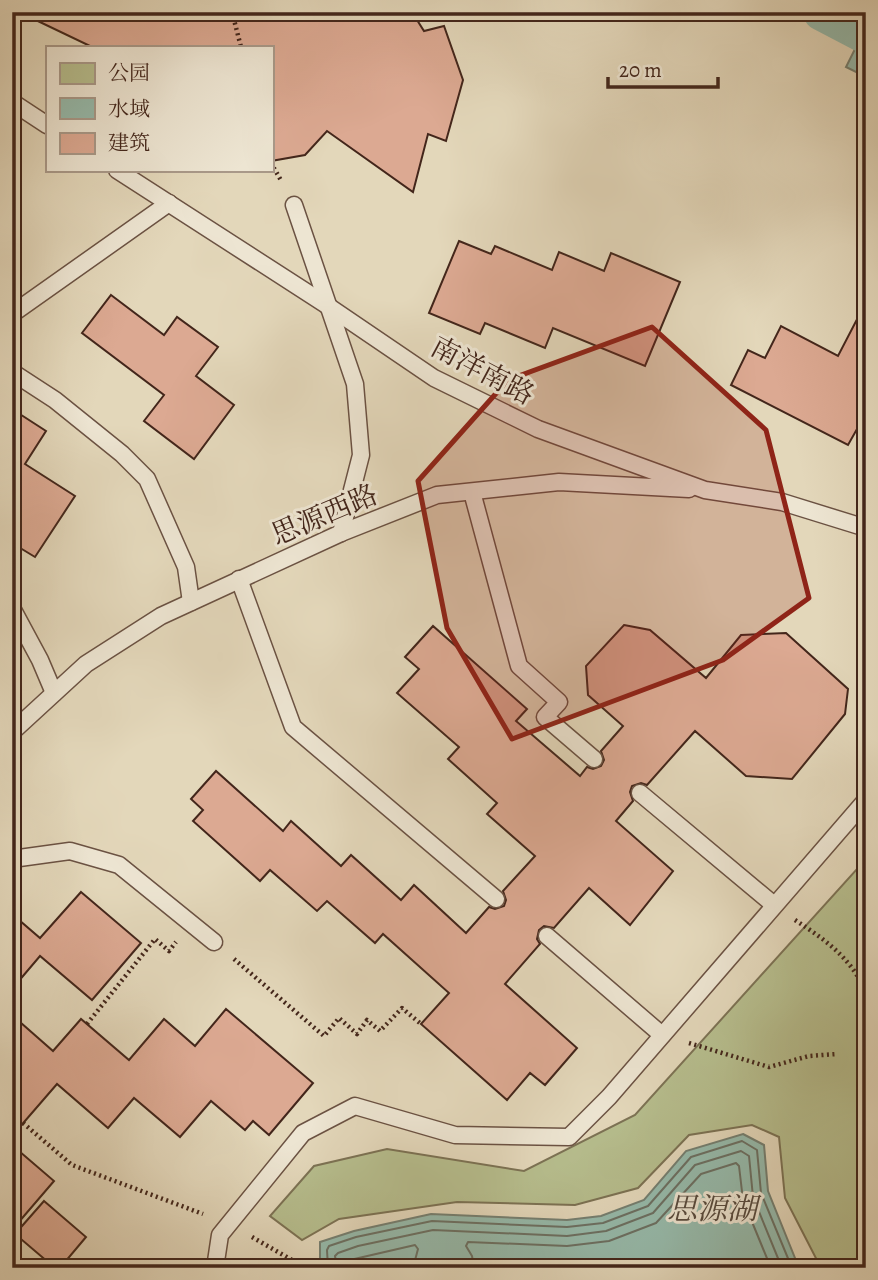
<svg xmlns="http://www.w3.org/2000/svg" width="878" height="1280" viewBox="0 0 878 1280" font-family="Alegreya,'Noto Serif SC',serif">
<rect width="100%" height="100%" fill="#e3d7ba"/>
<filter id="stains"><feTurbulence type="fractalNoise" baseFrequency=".00286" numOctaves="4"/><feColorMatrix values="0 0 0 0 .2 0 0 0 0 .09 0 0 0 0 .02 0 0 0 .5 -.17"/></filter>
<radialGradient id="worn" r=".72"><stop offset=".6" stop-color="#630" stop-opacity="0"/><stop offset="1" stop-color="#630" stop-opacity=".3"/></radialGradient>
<polygon fill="#b6bd8d" stroke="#7c7254" stroke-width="2" points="866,859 866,1268 821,1268 785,1198 779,1137 752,1125 689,1135 638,1188 575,1205 457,1202 339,1219 302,1240 270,1216 314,1166 387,1149 524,1171 635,1115"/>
<g fill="#96baab" stroke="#757f71" stroke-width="2">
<polygon points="866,27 866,77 846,67"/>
<polygon points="743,1134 764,1145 768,1191 799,1268 450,1268 446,1264 414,1268 326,1268 320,1264 320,1242 354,1231 431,1214 567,1220 601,1216 644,1200 686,1151"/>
</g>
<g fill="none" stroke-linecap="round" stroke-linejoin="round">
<g stroke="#6c7063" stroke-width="2">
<polyline points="328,1268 327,1250 329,1246 356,1237 432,1221 567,1227 603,1223 648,1206 691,1157 742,1141 757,1150 761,1193 792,1268"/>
<polyline points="337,1268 335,1256 338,1253 358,1246 433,1230 567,1236 606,1231 653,1213 695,1165 741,1151 749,1156 753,1197 782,1268"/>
<polyline points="348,1268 350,1260 415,1245 418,1249 413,1268"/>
<polyline points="474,1268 472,1256 466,1246 468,1242 567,1246 609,1241 656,1223 701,1174 736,1163 739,1166 743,1200 771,1268"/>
</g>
<polyline stroke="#96baab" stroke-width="38" points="822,12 866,35"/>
</g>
<g fill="#dca992" stroke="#43261b" stroke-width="2">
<polygon points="19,12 412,12 424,31 444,26 463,80 446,141 428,134 413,192 327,131 305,155 271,161 271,47 92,47"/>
<polygon points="459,241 491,254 495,246 552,270 559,252 604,271 611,253 680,282 645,366 553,328 545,348 485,323 480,334 429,313"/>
<polygon points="111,295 164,335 177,317 218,347 196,376 234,405 194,459 144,421 164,395 82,333"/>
<polygon points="866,302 866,433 857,429 848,445 731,385 748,350 765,358 781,326 838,356"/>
<polygon points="12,409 46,431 25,464 75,496 35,557 12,543"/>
<polygon points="624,625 650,630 706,678 741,635 786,633 848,689 845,714 792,779 746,776 695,731 647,785 641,783 632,786 630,792 633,801 616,821 673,871 630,925 589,888 554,928 544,926 539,930 537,939 540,944 505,984 577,1048 545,1085 530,1073 507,1100 421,1024 449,993 383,934 375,943 327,901 317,911 270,870 260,881 193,821 203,810 191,799 216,771 283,831 291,821 341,866 351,855 401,900 414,885 466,933 489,907 495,909 504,906 506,900 503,891 535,856 487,814 497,803 448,759 459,747 397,693 419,669 405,657 433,626 527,709 516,721 580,776 587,767 593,769 601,766 604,760 601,751 623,726 588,695 586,666"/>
<polygon points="81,892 141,943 92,1000 40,956 12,989 12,914 40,938"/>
<polygon points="226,1009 313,1083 269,1135 253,1121 245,1130 211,1101 180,1137 134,1098 108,1128 57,1084 12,1136 12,1015 53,1051 81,1019 129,1060 164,1019 195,1046"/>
<polygon points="12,1145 54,1181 12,1230"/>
<polygon points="44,1201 86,1237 60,1268 55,1268 15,1234"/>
</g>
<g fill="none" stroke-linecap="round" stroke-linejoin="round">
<g stroke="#6b5243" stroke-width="19">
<g id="lane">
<polyline points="12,102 47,125"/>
<polyline points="117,170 328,306 434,378 538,429 705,490 782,502 866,528"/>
<polyline points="294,205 355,384 361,455 341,533"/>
<polyline points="12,314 169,203"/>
<polyline points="12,372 55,400 122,454 147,479 186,567 191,602"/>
<polyline points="472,492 519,666 559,702 545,717 594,759"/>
<polyline points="239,579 293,727 496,899"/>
<polyline points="12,608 40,660 54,693"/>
<polyline points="12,732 86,664 161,616 341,533 437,495 559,482 689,489"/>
<polyline points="640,793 774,905"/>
<polyline points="12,859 70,851 119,865 214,942"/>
<polyline points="547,936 662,1035"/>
<polyline points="215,1268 220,1235 303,1133 355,1106 455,1135 569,1137 609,1097 866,800"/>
</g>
</g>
<g stroke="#43261b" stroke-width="4.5" stroke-dasharray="2 3.5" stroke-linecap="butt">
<polyline points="232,12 241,47"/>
<polyline points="271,163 282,182"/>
<path d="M795,920c32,21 55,37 71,72"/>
<polyline points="234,959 324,1036 339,1018 357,1034 367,1020 380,1031 402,1008 421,1024"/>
<polyline points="87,1024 155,939 169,951 176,942"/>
<polyline points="689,1043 769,1067 809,1056 837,1054"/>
<polyline points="23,1123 72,1165 203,1214"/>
<polyline points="252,1237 306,1268"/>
</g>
<use href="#lane" stroke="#ede5d2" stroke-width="16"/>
</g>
<path fill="#8f2418" fill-opacity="0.2" stroke="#8f2418" stroke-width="5" stroke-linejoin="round" d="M652,327l114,103 43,168 -86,62 -211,79 -65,-111 -29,-147 90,-101z"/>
<g text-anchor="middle" stroke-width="6" stroke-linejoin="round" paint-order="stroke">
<g font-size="28" fill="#43261b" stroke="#ede5d2">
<text transform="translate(483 370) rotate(28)" y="10">南洋南路</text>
<text transform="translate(324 514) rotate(-23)" y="10">思源西路</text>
</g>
<g font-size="30" font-style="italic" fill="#584b3f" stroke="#ede5d2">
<text x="712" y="1219">思源湖</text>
</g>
</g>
<rect width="878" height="1280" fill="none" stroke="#e3d7ba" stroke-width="42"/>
<rect x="14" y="14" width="850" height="1252" fill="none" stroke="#43261b" stroke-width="3.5"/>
<rect x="21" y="21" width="836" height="1238" fill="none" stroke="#43261b" stroke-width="2"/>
<rect x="46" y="46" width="228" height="126" fill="#ede5d2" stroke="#a99989" stroke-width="2"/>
<rect x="60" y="63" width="35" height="21" fill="#b6bd8d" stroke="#a99989" stroke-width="2"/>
<text x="108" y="80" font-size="21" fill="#43261b">公园</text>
<rect x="60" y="98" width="35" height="21" fill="#96baab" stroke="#a99989" stroke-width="2"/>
<text x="108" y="116" font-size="21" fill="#43261b">水域</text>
<rect x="60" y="133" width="35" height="21" fill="#dca992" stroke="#a99989" stroke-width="2"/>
<text x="108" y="150" font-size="21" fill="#43261b">建筑</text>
<path d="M608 77v10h110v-10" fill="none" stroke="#43261b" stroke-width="3.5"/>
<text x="619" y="77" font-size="21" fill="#43261b" stroke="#ede5d2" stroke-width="5" paint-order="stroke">20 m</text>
<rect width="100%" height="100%" filter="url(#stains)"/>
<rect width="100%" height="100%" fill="url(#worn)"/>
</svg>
